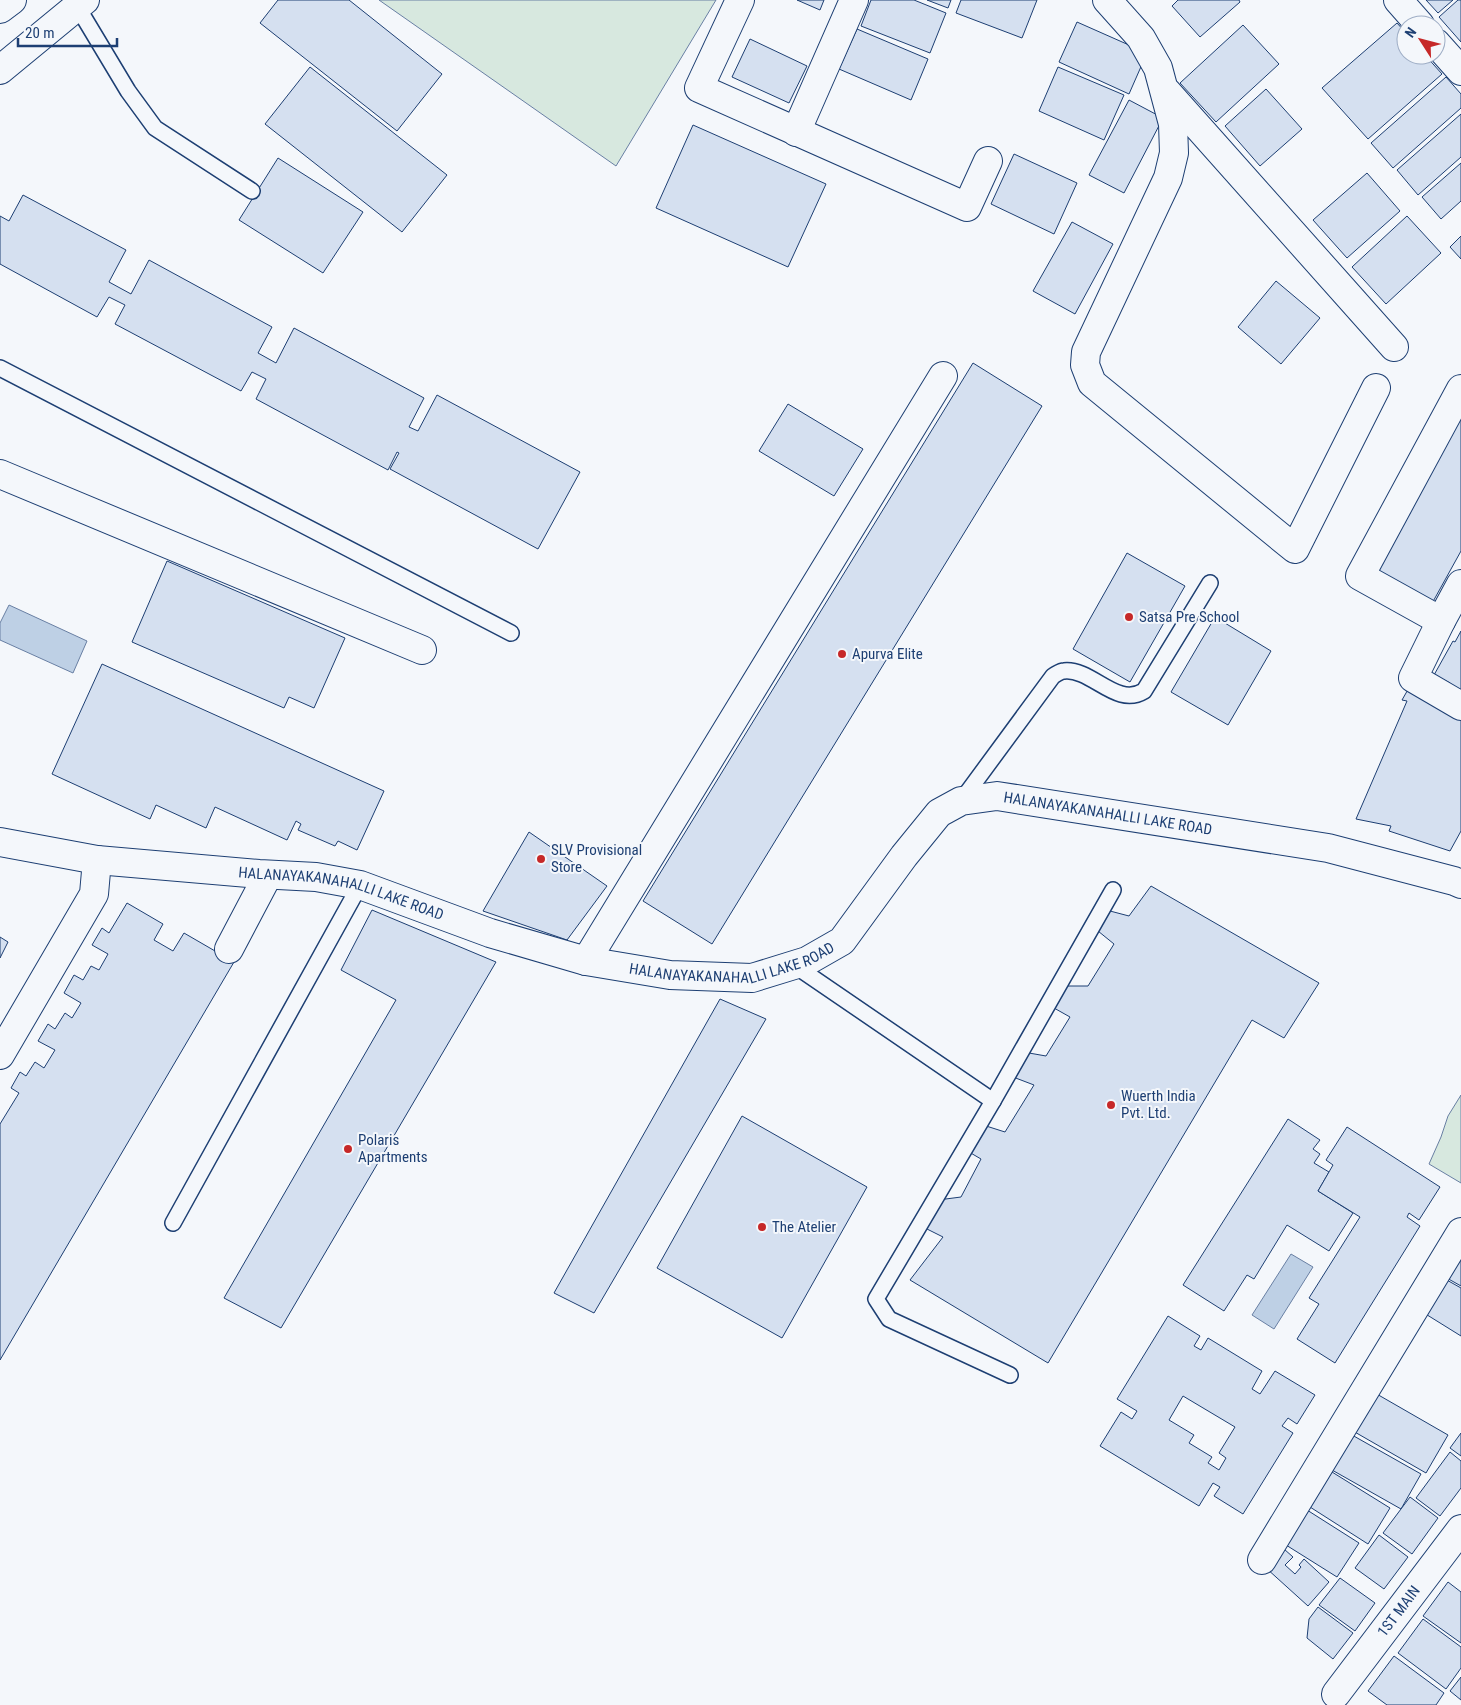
<svg xmlns="http://www.w3.org/2000/svg" width="1461" height="1705" viewBox="0 0 1461 1705" font-family="'Roboto Condensed',sans-serif">
<rect width="100%" height="100%" fill="#f4f7fb"/>
<g fill="#d7e8df" stroke="#687fa3">
<polygon points="379,0 716,0 616,166"/>
<polygon points="1461,1095 1461,1183 1429,1164 1441,1137 1448,1116"/>
</g>
<g fill="#bed0e5" stroke="#687fa3">
<polygon points="9,605 87,641 73,673 0,640 0,623"/>
<polygon points="1291,1254 1313,1267 1274,1329 1252,1315"/>
</g>
<g fill="#d5e0f0" stroke="#1d3f73" fill-rule="evenodd">
<polygon points="278,0 349,0 442,74 397,131 260,23"/>
<polygon points="797,0 824,0 820,10"/>
<polygon points="871,0 914,0 946,13 930,53 861,26"/>
<polygon points="927,0 951,0 948,8"/>
<polygon points="961,0 1037,0 1022,38 956,13"/>
<polygon points="1178,0 1239,0 1240,2 1200,37 1172,6"/>
<polygon points="1426,0 1453,0 1438,13"/>
<polygon points="1458,0 1461,0 1461,42 1439,17"/>
<polygon points="1077,22 1147,53 1129,94 1059,62"/>
<polygon points="1397,23 1406,33 1406,55 1425,55 1442,74 1368,139 1322,88"/>
<polygon points="1243,25 1279,64 1216,122 1180,83"/>
<polygon points="857,29 928,59 911,100 839,69"/>
<polygon points="750,39 807,66 789,103 732,77"/>
<polygon points="310,67 447,175 402,232 265,124"/>
<polygon points="1058,67 1124,95 1104,140 1039,111"/>
<polygon points="1446,77 1461,94 1461,108 1393,168 1371,143"/>
<polygon points="1266,89 1302,129 1260,166 1225,126"/>
<polygon points="1129,100 1163,118 1124,193 1089,175"/>
<polygon points="1461,114 1461,157 1418,195 1397,170"/>
<polygon points="693,125 826,184 788,267 656,208"/>
<polygon points="1014,154 1077,183 1054,234 991,204"/>
<polygon points="278,158 363,212 323,273 239,220"/>
<polygon points="1461,163 1461,201 1441,219 1422,197"/>
<polygon points="1367,173 1400,211 1347,258 1313,220"/>
<polygon points="23,195 126,250 109,282 131,294 149,260 272,327 258,353 276,363 294,328 424,398 409,427 418,431 437,395 580,472 538,549 390,469 399,453 397,452 388,470 256,399 266,379 252,372 241,391 115,324 125,305 109,297 97,317 0,264 0,216 9,221"/>
<polygon points="1407,216 1441,253 1386,304 1352,267"/>
<polygon points="1072,222 1113,244 1075,314 1033,291"/>
<polygon points="1461,236 1461,259 1450,247"/>
<polygon points="1276,281 1320,318 1281,364 1238,327"/>
<polygon points="973,363 1042,406 712,944 643,901"/>
<polygon points="1461,403 1461,551 1430,607 1377,572 1410,513 1402,509"/>
<polygon points="788,404 863,449 834,496 759,451"/>
<polygon points="1127,553 1185,586 1130,682 1073,649"/>
<polygon points="167,561 345,638 314,708 289,697 284,708 132,642"/>
<polygon points="1215,617 1271,651 1228,725 1171,692"/>
<polygon points="1461,631 1461,699 1445,691 1450,683 1434,675 1453,641 1455,642"/>
<polygon points="102,664 384,791 357,850 338,841 335,846 298,830 301,824 296,821 287,840 215,807 206,828 156,805 150,819 52,774"/>
<polygon points="1410,686 1461,715 1461,831 1450,851 1389,831 1391,826 1356,819 1407,701 1402,700"/>
<polygon points="529,832 607,886 567,940 483,911"/>
<polygon points="1151,886 1319,983 1284,1038 1252,1020 1048,1363 910,1280 943,1237 925,1228 938,1200 961,1197 981,1159 969,1152 983,1125 1005,1132 1034,1085 1013,1077 1029,1053 1046,1056 1070,1017 1054,1008 1067,986 1088,986 1114,944 1098,931 1110,911 1129,916"/>
<polygon points="127,903 163,924 154,940 173,951 184,933 234,962 0,1360 0,1124 19,1093 11,1088 20,1072 26,1076 35,1062 44,1068 55,1050 38,1041 48,1024 55,1029 65,1013 72,1018 81,1003 64,993 74,975 83,980 91,966 99,970 108,954 92,945 102,928 109,933"/>
<polygon points="372,910 496,962 281,1328 224,1298 396,1000 341,970"/>
<polygon points="0,937 8,942 0,958"/>
<polygon points="720,999 766,1019 594,1313 554,1293"/>
<polygon points="742,1116 867,1187 782,1338 657,1268"/>
<polygon points="1288,1119 1320,1140 1313,1149 1320,1154 1314,1163 1329,1172 1318,1191 1353,1213 1329,1251 1287,1225 1254,1279 1247,1275 1224,1311 1183,1285"/>
<polygon points="1347,1127 1440,1187 1419,1220 1409,1213 1407,1217 1420,1226 1335,1363 1297,1339 1319,1304 1309,1298 1360,1217 1318,1191 1333,1165 1326,1160"/>
<polygon points="1461,1251 1461,1286 1445,1277"/>
<polygon points="1445,1279 1461,1288 1461,1336 1424,1313"/>
<path d="M1168,1316l32,20 -6,10 7,4 7,-12 54,33 -10,18 8,5 15,-23 40,24 -18,29 -9,-6 -6,8 11,7 -50,81 -29,-18 6,-9 -7,-4 -14,23 -99,-60 21,-34 11,7 5,-8 -20,-12zM1183,1396l52,31 -16,26 7,5 -7,12 -11,-7 4,-6 -23,-14 5,-8 -25,-15z"/>
<polygon points="1375,1393 1448,1435 1426,1473 1353,1431"/>
<polygon points="1461,1433 1461,1456 1450,1448"/>
<polygon points="1352,1435 1421,1474 1401,1509 1332,1470"/>
<polygon points="1450,1452 1461,1461 1461,1488 1440,1516 1416,1498"/>
<polygon points="1332,1472 1390,1508 1368,1544 1310,1507"/>
<polygon points="1410,1497 1438,1518 1412,1554 1383,1533"/>
<polygon points="1307,1510 1359,1543 1337,1577 1286,1545"/>
<polygon points="1379,1535 1408,1557 1384,1589 1355,1568"/>
<polygon points="1284,1549 1293,1557 1285,1565 1295,1574 1301,1567 1299,1565 1304,1559 1329,1582 1308,1606 1266,1568"/>
<polygon points="1340,1578 1375,1603 1355,1631 1319,1605"/>
<polygon points="1448,1582 1461,1592 1461,1643 1423,1616"/>
<polygon points="1318,1607 1353,1633 1333,1659 1307,1638 1309,1619"/>
<polygon points="1423,1619 1461,1647 1461,1668 1446,1689 1398,1653"/>
<polygon points="1394,1656 1444,1693 1436,1705 1387,1705 1368,1691"/>
<polygon points="1461,1677 1461,1700 1450,1691"/>
</g>
<g fill="none" stroke-linecap="round" stroke-linejoin="round">
<g stroke="#1d3f73" stroke-width="18">
<g id="lane">
<polyline points="77,6 128,91 155,128 252,191"/>
<polyline points="0,368 511,633"/>
<path d="M961,801l92,-125c4,-2 7,-5 11,-5 28,-3 52,37 80,20l66,-108"/>
<polyline points="794,965 993,1101"/>
<polyline points="173,1223 360,885"/>
<polyline points="1010,1375 889,1319 876,1299 993,1101 1113,890"/>
</g>
</g>
<g stroke="#1d3f73" stroke-width="30">
<g id="street">
<polyline points="740,0 699,88 967,207 988,161"/>
<polyline points="1107,0 1141,38 1158,68 1173,124 1174,153 1168,178 1086,352 1085,365 1092,383 1295,549 1376,388"/>
<polyline points="1398,0 1420,25"/>
<polyline points="1436,43 1461,71"/>
<polyline points="1167,92 1394,347"/>
<polyline points="796,132 854,0"/>
<polyline points="0,474 422,650"/>
<polyline points="1461,584 1441,621 1413,678 1461,706"/>
<polyline points="1441,621 1360,576 1461,389"/>
<path id="s1" d="M0,842l97,18 162,14 57,3 44,8 130,48 96,28 84,14 82,3 55,-17 35,-20 62,-85 35,-43 22,-12 36,-5 331,52 126,33 7,3"/>
<polyline points="229,949 268,875"/>
<polyline points="586,961 943,376"/>
<polyline points="0,1055 94,894 97,860"/>
<polyline points="1262,1560 1461,1232"/>
<path id="s2" d="M1336,1694l125,-165"/>
</g>
</g>
<g stroke="#1d3f73" stroke-width="30">
<g id="primary">
<polyline points="0,9 12,0"/>
<polyline points="0,70 85,0"/>
</g>
</g>
<use href="#lane" stroke="#f4f7fb" stroke-width="15"/>
<use href="#street" stroke="#f4f7fb" stroke-width="28"/>
<use href="#primary" stroke="#f4f7fb" stroke-width="28"/>
</g>
<g fill="#c62828" stroke="#f4f7fb" stroke-width="2">
<circle cx="1129" cy="617" r="5"/>
<circle cx="842" cy="654" r="5"/>
<circle cx="541" cy="859" r="5"/>
<circle cx="1111" cy="1105" r="5"/>
<circle cx="348" cy="1149" r="5"/>
<circle cx="762" cy="1227" r="5"/>
</g>
<g text-anchor="middle" stroke-width="4" stroke-linejoin="round" paint-order="stroke">
<g font-size="15" fill="#1d3f73" stroke="#f4f7fb" text-anchor="start">
<text x="1139" y="622">Satsa Pre School</text>
<text x="852" y="659">Apurva Elite</text>
<text x="551" y="855">SLV Provisional<tspan x="551" dy="17">Store</tspan></text>
<text x="1121" y="1101">Wuerth India<tspan x="1121" dy="17">Pvt. Ltd.</tspan></text>
<text x="358" y="1145">Polaris<tspan x="358" dy="17">Apartments</tspan></text>
<text x="772" y="1232">The Atelier</text>
</g>
<g font-size="15" fill="#1d3f73" stroke="#f4f7fb">
<text dy="5" stroke="none"><textPath href="#s1" startOffset="1201">HALANAYAKANAHALLI LAKE ROAD</textPath></text>
<text dy="5" stroke="none"><textPath href="#s1" startOffset="346">HALANAYAKANAHALLI LAKE ROAD</textPath></text>
<text dy="5" stroke="none"><textPath href="#s1" startOffset="751">HALANAYAKANAHALLI LAKE ROAD</textPath></text>
<text dy="5" stroke="none"><textPath href="#s2" startOffset="104">1ST MAIN</textPath></text>
</g>
</g>
<g transform="translate(1421 40) rotate(306)"><circle r="24" fill="#f4f7fb" stroke="#9eadc5"/>
<path d="M0-4L9 19L0 12L-9 19Z" fill="#c62828"/>
<text y="-8" font-size="14" font-weight="bold" text-anchor="middle" fill="#1d3f73">N</text>
</g>
<path d="M18 38v8h99v-8" fill="none" stroke="#1d3f73" stroke-width="2.5"/>
<text x="25" y="38" font-size="15" fill="#1d3f73" stroke="#f4f7fb" stroke-width="4" paint-order="stroke">20 m</text>
</svg>
